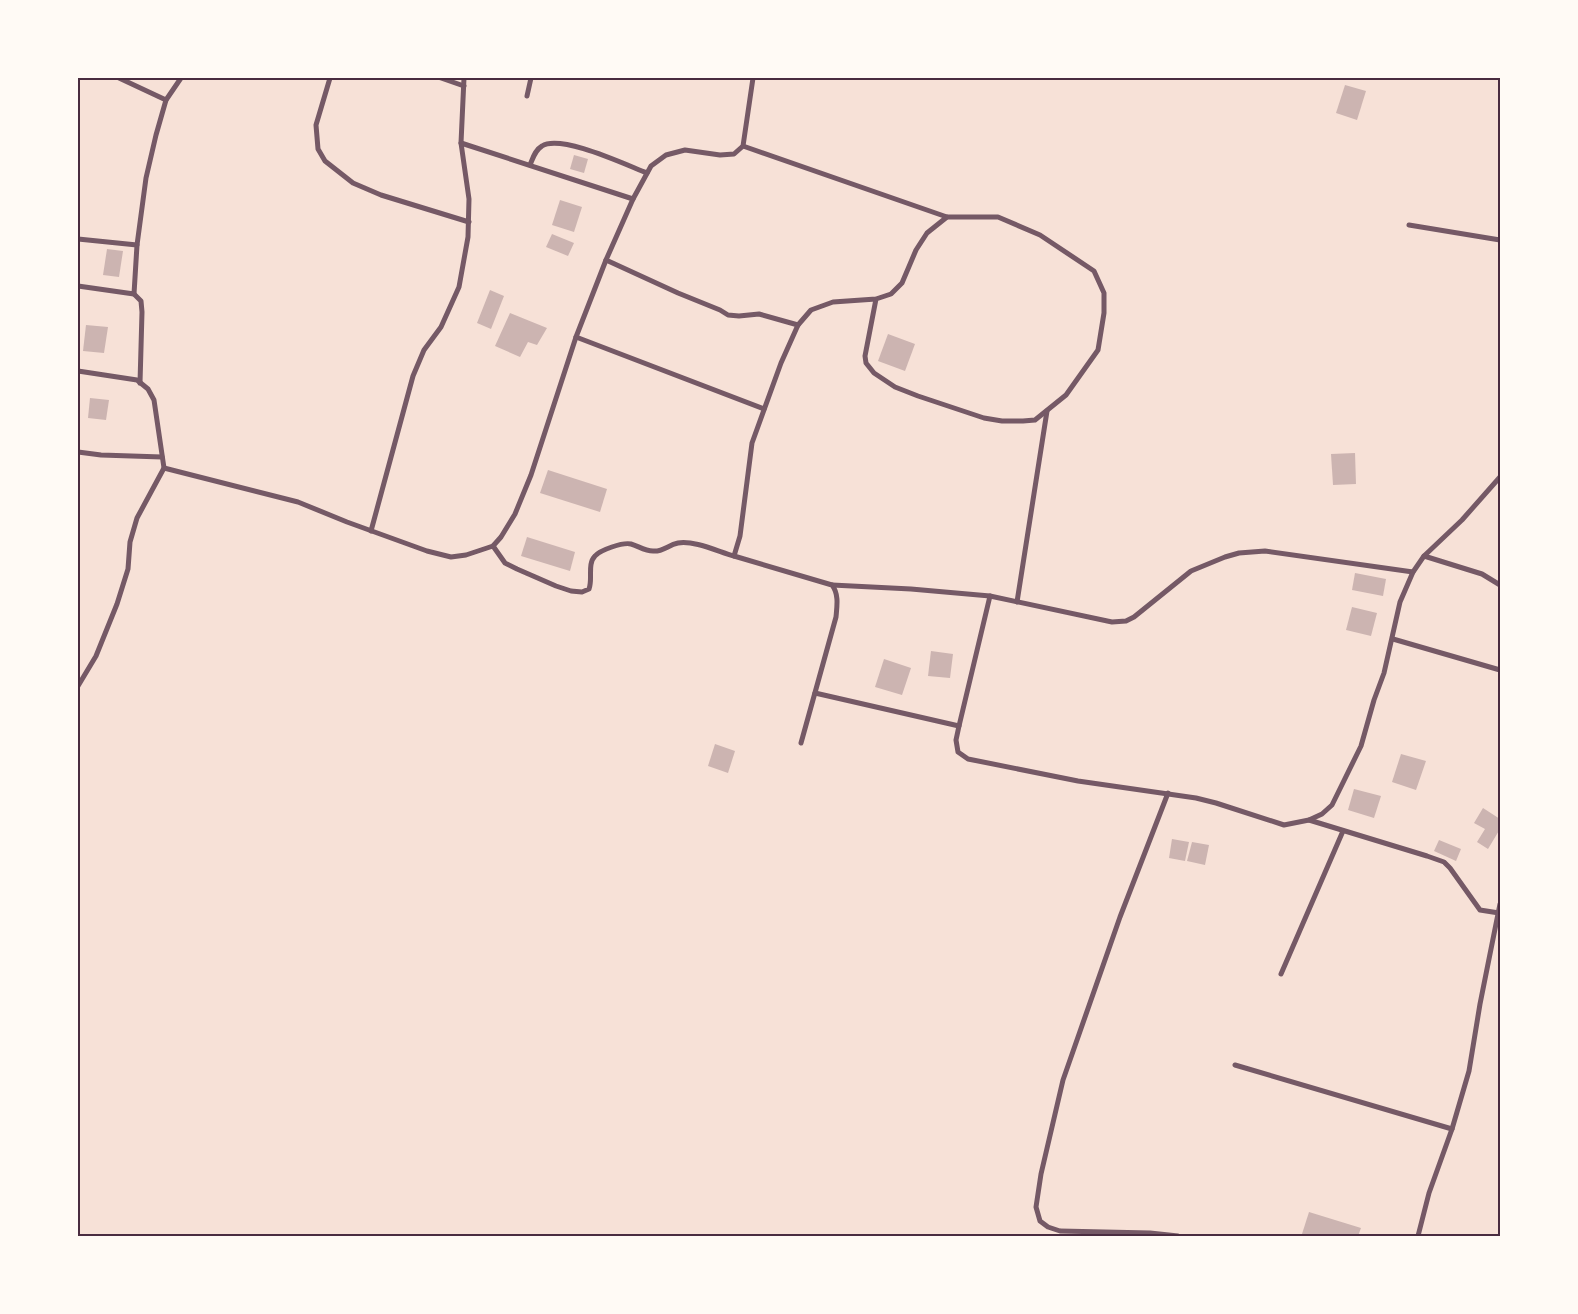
<svg xmlns="http://www.w3.org/2000/svg" width="1578" height="1314" viewBox="0 0 1578 1314" font-family="Merriweather,serif">
<rect width="100%" height="100%" fill="#f7e1d7"/>
<g fill="#ccb4b1">
<polygon points="1345,85 1366,91 1357,120 1336,113"/>
<polygon points="574,155 588,159 584,173 570,169"/>
<polygon points="560,200 582,207 574,232 552,225"/>
<polygon points="552,234 574,243 568,256 546,247"/>
<polygon points="107,249 123,251 119,277 103,275"/>
<polygon points="490,290 504,296 491,329 477,323"/>
<polygon points="510,313 547,328 537,345 528,342 520,357 495,346"/>
<polygon points="86,325 108,327 104,353 83,351"/>
<polygon points="888,334 915,344 905,371 878,361"/>
<polygon points="90,398 109,400 106,420 88,418"/>
<polygon points="1355,453 1356,484 1333,485 1331,454"/>
<polygon points="548,470 607,489 600,512 540,493"/>
<polygon points="527,537 575,552 570,571 521,556"/>
<polygon points="1355,573 1386,579 1383,596 1352,590"/>
<polygon points="1352,607 1377,613 1371,636 1346,630"/>
<polygon points="931,651 953,654 950,678 928,676"/>
<polygon points="884,659 911,668 902,695 875,687"/>
<polygon points="715,744 735,751 728,773 708,766"/>
<polygon points="1401,754 1426,761 1416,790 1392,782"/>
<polygon points="1354,789 1381,796 1374,818 1348,810"/>
<polygon points="1483,808 1500,819 1500,829 1488,849 1477,842 1485,829 1474,823"/>
<polygon points="1172,839 1189,842 1185,861 1169,858"/>
<polygon points="1439,840 1461,849 1456,861 1434,851"/>
<polygon points="1192,842 1209,845 1205,865 1187,861"/>
<polygon points="1309,1212 1361,1228 1358,1236 1308,1236 1302,1234"/>
</g>
<g fill="none" stroke-linecap="round" stroke-linejoin="round">
<g stroke="#755966" stroke-width="5">
<polyline points="119,78 166,100"/>
<polyline points="330,78 316,125 318,149 325,161 353,183 381,195 469,222"/>
<polyline points="441,78 464,86"/>
<polyline points="527,96 531,78"/>
<polyline points="461,143 633,199 606,260 678,293 720,310 728,315 739,316 759,314 798,325"/>
<polyline points="743,146 947,217"/>
<path d="M530,165c3,-7 5,-15 12,-19 19,-12 84,19 105,27"/>
<polyline points="633,199 651,166 666,155 685,150 720,155 734,154 743,146 753,78"/>
<polyline points="1409,225 1500,240"/>
<polyline points="78,239 137,245"/>
<polyline points="78,286 134,294 137,245 146,178 156,135 166,100 181,78"/>
<polyline points="134,294 141,301 142,312 140,383"/>
<polyline points="576,337 764,409"/>
<polyline points="78,371 137,380 148,389 154,400 164,468 137,518 130,542 128,569 117,604 96,656 78,686"/>
<polyline points="78,452 101,455 162,457"/>
<polyline points="164,468 298,502 347,522 427,551 451,557 466,555 493,546 501,537 515,514 531,475 576,337 606,260"/>
<polyline points="371,531 413,376 424,350 441,327 459,287 468,237 469,199 461,143 464,78"/>
<path d="M493,546l12,17 12,6 39,17 15,5 11,1 7,-3c4,-10 -2,-25 6,-33 5,-6 28,-14 36,-12 7,2 14,7 22,7 10,1 15,-6 25,-8 16,-3 41,9 56,13l6,-20 12,-93 29,-80 17,-38 13,-15 22,-8 43,-3 15,-5 11,-11 14,-33 11,-17 20,-16h51l42,18 54,36 10,22v20l-6,37 -32,45 -31,25 -12,1h-21l-18,-3 -66,-22 -23,-9 -21,-14 -8,-10 -1,-7 11,-57"/>
<path d="M734,556l98,29c7,9 5,21 4,32l-35,126"/>
<polyline points="1424,556 1482,574 1500,585"/>
<polyline points="832,585 911,589 990,596 1112,622 1126,621 1134,617 1191,571 1225,557 1239,553 1265,551 1413,572"/>
<polyline points="990,596 959,726 956,740 958,752 968,759 1078,781 1196,798 1216,803 1284,825 1309,820 1322,814 1332,805 1361,746 1374,700 1384,673 1400,602 1413,572 1424,556 1462,520 1500,477"/>
<polyline points="1017,602 1047,411"/>
<polyline points="1393,639 1500,670"/>
<polyline points="815,693 959,726"/>
<polyline points="1168,793 1120,917 1063,1080 1041,1174 1036,1207 1040,1221 1048,1227 1060,1231 1150,1233 1178,1236"/>
<polyline points="1309,820 1427,856 1444,862 1450,868 1480,910 1499,913"/>
<polyline points="1281,974 1343,831"/>
<polyline points="1235,1065 1452,1129"/>
<polyline points="1418,1236 1429,1193 1452,1129 1469,1071 1480,1004 1500,904"/>
</g>
</g>
<rect width="1578" height="1314" fill="none" stroke="#fffaf5" stroke-width="158"/>
<rect x="79" y="79" width="1420" height="1156" fill="none" stroke="#4a2c40" stroke-width="2"/>
</svg>
